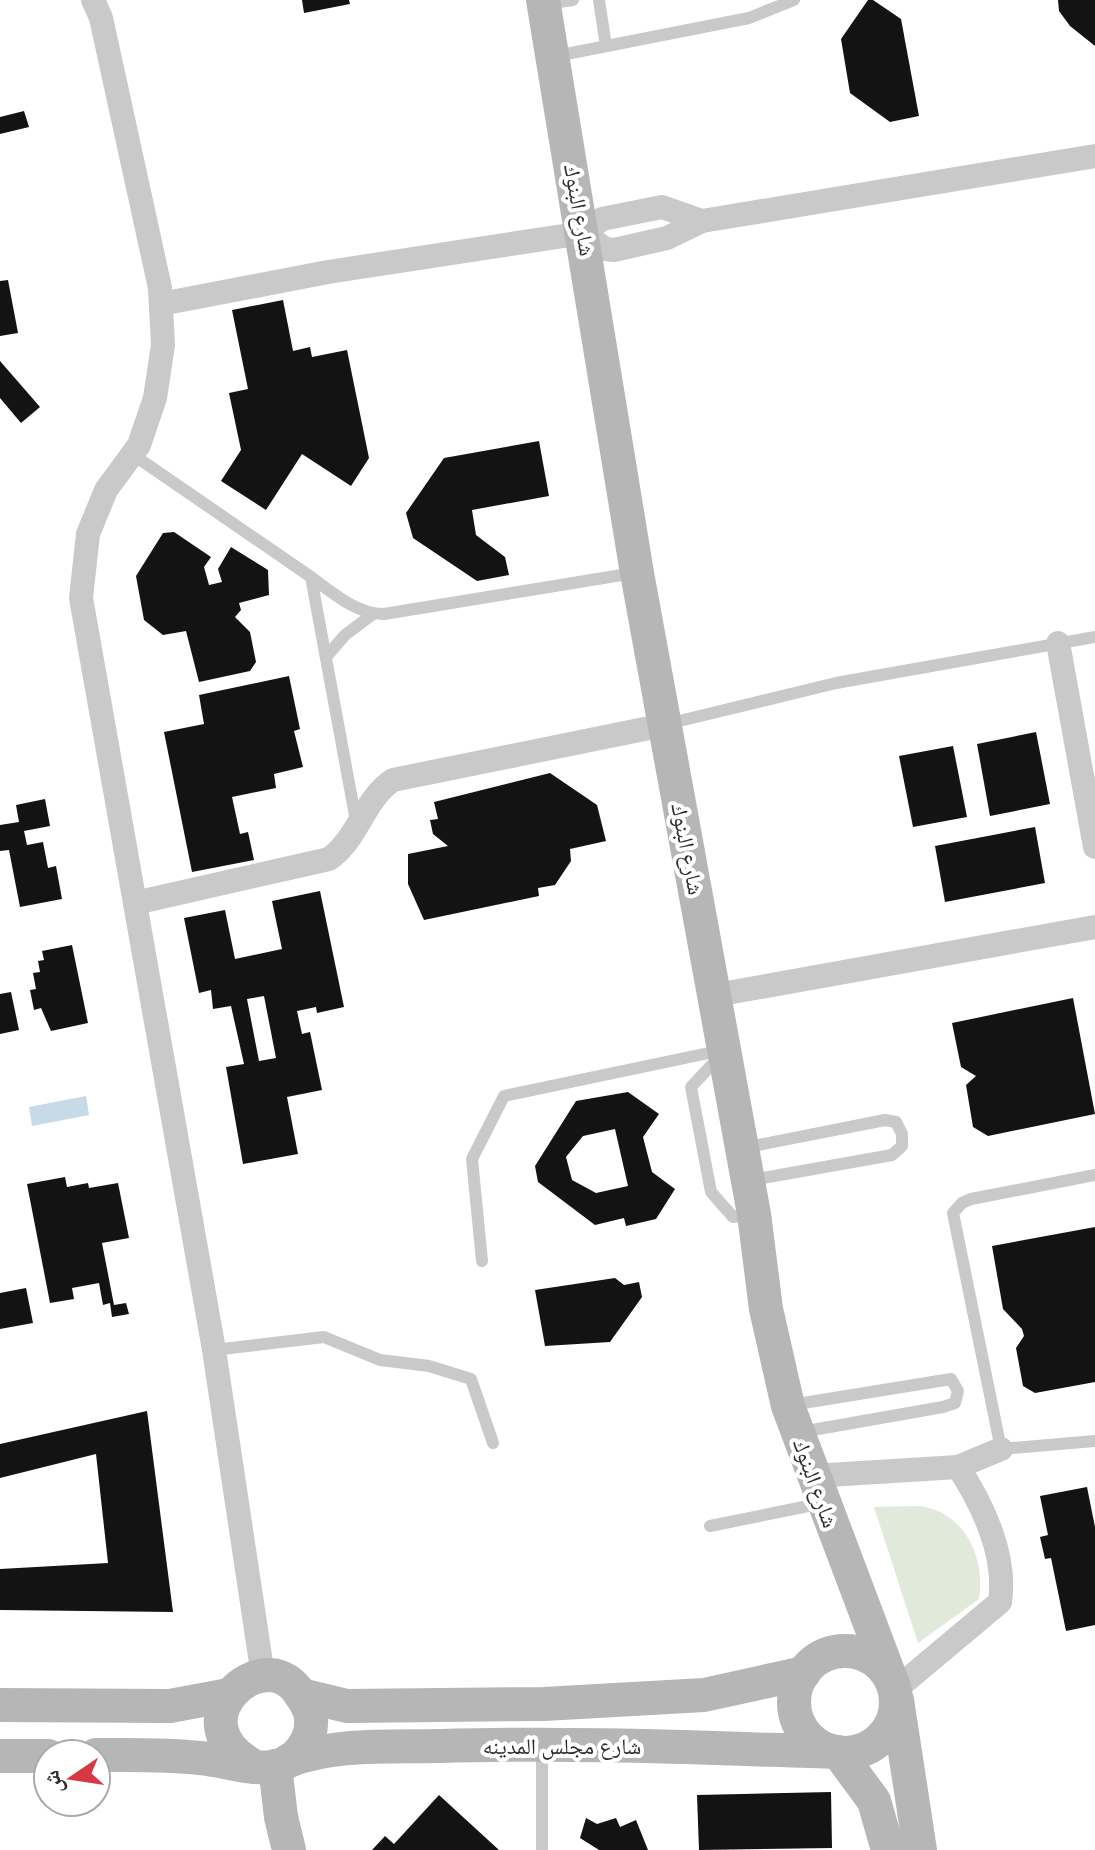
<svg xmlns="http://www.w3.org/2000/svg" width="1095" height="1850" viewBox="0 0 1095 1850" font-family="Figtree,'Noto Naskh Arabic',sans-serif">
<rect width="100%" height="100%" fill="#fff"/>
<path fill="#e1e9da" d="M921,1506c45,8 64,51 58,93l-61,44 -44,-136z"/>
<polygon fill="#c7dae7" points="86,1096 89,1115 32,1126 29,1107"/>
<g fill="#131313" fill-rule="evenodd">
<polygon points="302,0 349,0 350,4 304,13"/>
<polygon points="868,0 873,0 901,19 919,116 890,122 850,93 841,39"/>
<polygon points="1058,0 1095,0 1095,46 1070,26 1059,11"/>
<polygon points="24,111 29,127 0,134 0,117"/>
<polygon points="8,280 18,333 0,336 0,281"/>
<polygon points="283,300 293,351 310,347 312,357 347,350 369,458 351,486 302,454 266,510 221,481 241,450 229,393 248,389 232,310"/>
<polygon points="0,361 40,407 21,423 0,398"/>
<polygon points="539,441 549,496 472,510 476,535 505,557 509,575 477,581 413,538 406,513 444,458"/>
<polygon points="174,532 211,557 204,567 209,585 222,582 218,569 231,547 268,570 269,595 239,603 241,610 235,617 250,632 256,662 250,671 199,682 186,631 163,635 144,620 136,576 163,533"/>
<polygon points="289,676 300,729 294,731 303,767 274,774 276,788 232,797 240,834 248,832 254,860 192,872 164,732 204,724 199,695"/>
<polygon points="1036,732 1050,804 990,816 977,744"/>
<polygon points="953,746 967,817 913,827 899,756"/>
<polygon points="550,773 597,805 606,841 570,849 571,861 555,885 538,888 539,896 424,920 408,884 408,854 448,846 433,834 430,820 438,819 434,802"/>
<polygon points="45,799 50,826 24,831 27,845 43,842 48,868 56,866 62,899 20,907 9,850 0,851 0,825 19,822 16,805"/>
<polygon points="1035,827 1045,883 945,902 935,846"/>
<path d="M320,891l24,116 -27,6 -1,-6 -19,4 5,23 8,-2 12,58 -35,7 11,57 -55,10 -17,-97 18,-3 -13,-58 -18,3 -2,-19 -12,3 -15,-75 41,-8 10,49 47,-10 -10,-48zM264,996l12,62 -17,3 -12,-62z"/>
<polygon points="72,945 88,1023 51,1031 41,1008 34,1010 30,990 36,989 33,973 40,972 38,961 44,960 42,951"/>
<polygon points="11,992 19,1030 0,1034 0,994"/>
<polygon points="1073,998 1095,1114 988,1136 973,1127 966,1085 976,1076 961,1067 952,1023"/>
<path d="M628,1092l31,22 -16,23 9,35 23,17 -19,30 -30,7 -2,-8 -29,7 -57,-43 -3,-16 41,-65zM615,1129l13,57 -32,7 -24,-13 -6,-23 17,-21z"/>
<polygon points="65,1177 67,1187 88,1183 89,1188 118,1183 129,1238 102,1243 114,1305 126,1303 129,1314 112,1317 110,1303 103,1305 99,1283 72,1288 74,1299 50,1303 27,1184"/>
<polygon points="1095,1227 1095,1382 1035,1393 1023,1386 1016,1348 1024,1336 1022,1329 1003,1309 992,1246"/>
<polygon points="615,1278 624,1285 639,1282 642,1297 610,1342 545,1346 535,1290"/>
<polygon points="26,1288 33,1323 0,1329 0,1293"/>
<polygon points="147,1411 173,1612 0,1610 0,1569 108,1563 96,1454 0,1478 0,1444"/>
<polygon points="1087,1487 1095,1527 1095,1625 1066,1631 1051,1558 1045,1559 1040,1537 1048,1535 1040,1496"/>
<polygon points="831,1792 832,1848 699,1850 697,1795"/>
<polygon points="439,1795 499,1850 372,1850 385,1836 394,1844"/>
<polygon points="586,1818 597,1824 616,1818 620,1827 636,1820 648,1850 599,1850 580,1838"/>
</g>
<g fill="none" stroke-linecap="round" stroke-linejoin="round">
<g stroke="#c9c9c9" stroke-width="12">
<polyline points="599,0 606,46"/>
<polyline points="545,4 573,0"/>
<polyline points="556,56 749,18 794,0"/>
<polyline points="132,454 311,577 356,821"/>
<path d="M311,577c21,16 46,37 73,37l250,-41"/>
<polyline points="326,657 345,635 373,614"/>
<polyline points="667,724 836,683 1095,637"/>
<polyline points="721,1055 691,1087 711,1192 733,1217 750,1214"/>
<polyline points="743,1148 885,1120 896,1122 902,1134 902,1146 892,1155 751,1180"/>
<polyline points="1095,1175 971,1199 962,1203 953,1213 1001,1449 1095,1441"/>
<polyline points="482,1261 472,1159 504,1096 723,1050"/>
<polyline points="214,1350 324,1337 380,1360 429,1366 471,1379 493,1443"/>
<polyline points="791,1405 951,1379 958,1391 955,1403 943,1407 801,1432"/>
<polyline points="710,1526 823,1503"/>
<polyline points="542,1745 542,1850"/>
</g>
<g stroke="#c9c9c9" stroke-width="24">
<polyline points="93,0 101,18 160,288 163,345 155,398 139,445 106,490 88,534 81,598 214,1350 263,1676"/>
<polyline points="583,233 605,249 614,250 667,238 702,221 1095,156"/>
<polyline points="161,304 328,272 583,233 602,219 662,207 702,221"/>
<polyline points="1058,643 1095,847"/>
<path d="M135,903l194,-44c30,-21 34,-59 64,-79l271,-55"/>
<polyline points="716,995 1095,927"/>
<polyline points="812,1476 958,1467"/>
<path d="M895,1690l105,-88c7,-46 -17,-97 -42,-135l43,-18"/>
</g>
<g stroke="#b6b6b6" stroke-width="34">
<polyline points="543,0 637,573 754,1214 766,1309 788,1406 892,1682"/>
<circle cx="845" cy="1702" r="51"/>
<polyline points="301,1695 347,1706 544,1704 704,1695 804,1673"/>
<polyline points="897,1700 920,1850"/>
<polyline points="0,1705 170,1706 229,1695"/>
<path d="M96,1755c35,0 70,-1 104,3 23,2 51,12 73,9 23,-4 40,-26 38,-49 -1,-11 -7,-18 -13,-27 -36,-50 -124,30 -46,74"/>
<polyline points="0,1756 48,1756"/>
<path d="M288,1761c47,-18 102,-14 152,-15 133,-4 265,2 398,6l36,49 14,49"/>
<polyline points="275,1766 281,1817 289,1850"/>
</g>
</g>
<g text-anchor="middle" stroke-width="8" stroke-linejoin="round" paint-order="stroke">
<g font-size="22" fill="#2c2c2c" stroke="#fff">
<text transform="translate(580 210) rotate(80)" y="8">شارع البنوك</text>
<text transform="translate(688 849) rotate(79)" y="8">شارع البنوك</text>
<text transform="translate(816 1483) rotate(70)" y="8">شارع البنوك</text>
<text x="562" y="1754">شارع مجلس المدينه</text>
</g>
</g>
<g transform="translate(72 1778) rotate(257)"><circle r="38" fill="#ffffff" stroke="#ababab" stroke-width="2"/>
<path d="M0-6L14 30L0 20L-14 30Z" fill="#d73942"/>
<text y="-12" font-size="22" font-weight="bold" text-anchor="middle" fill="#2c2c2c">ش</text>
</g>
</svg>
